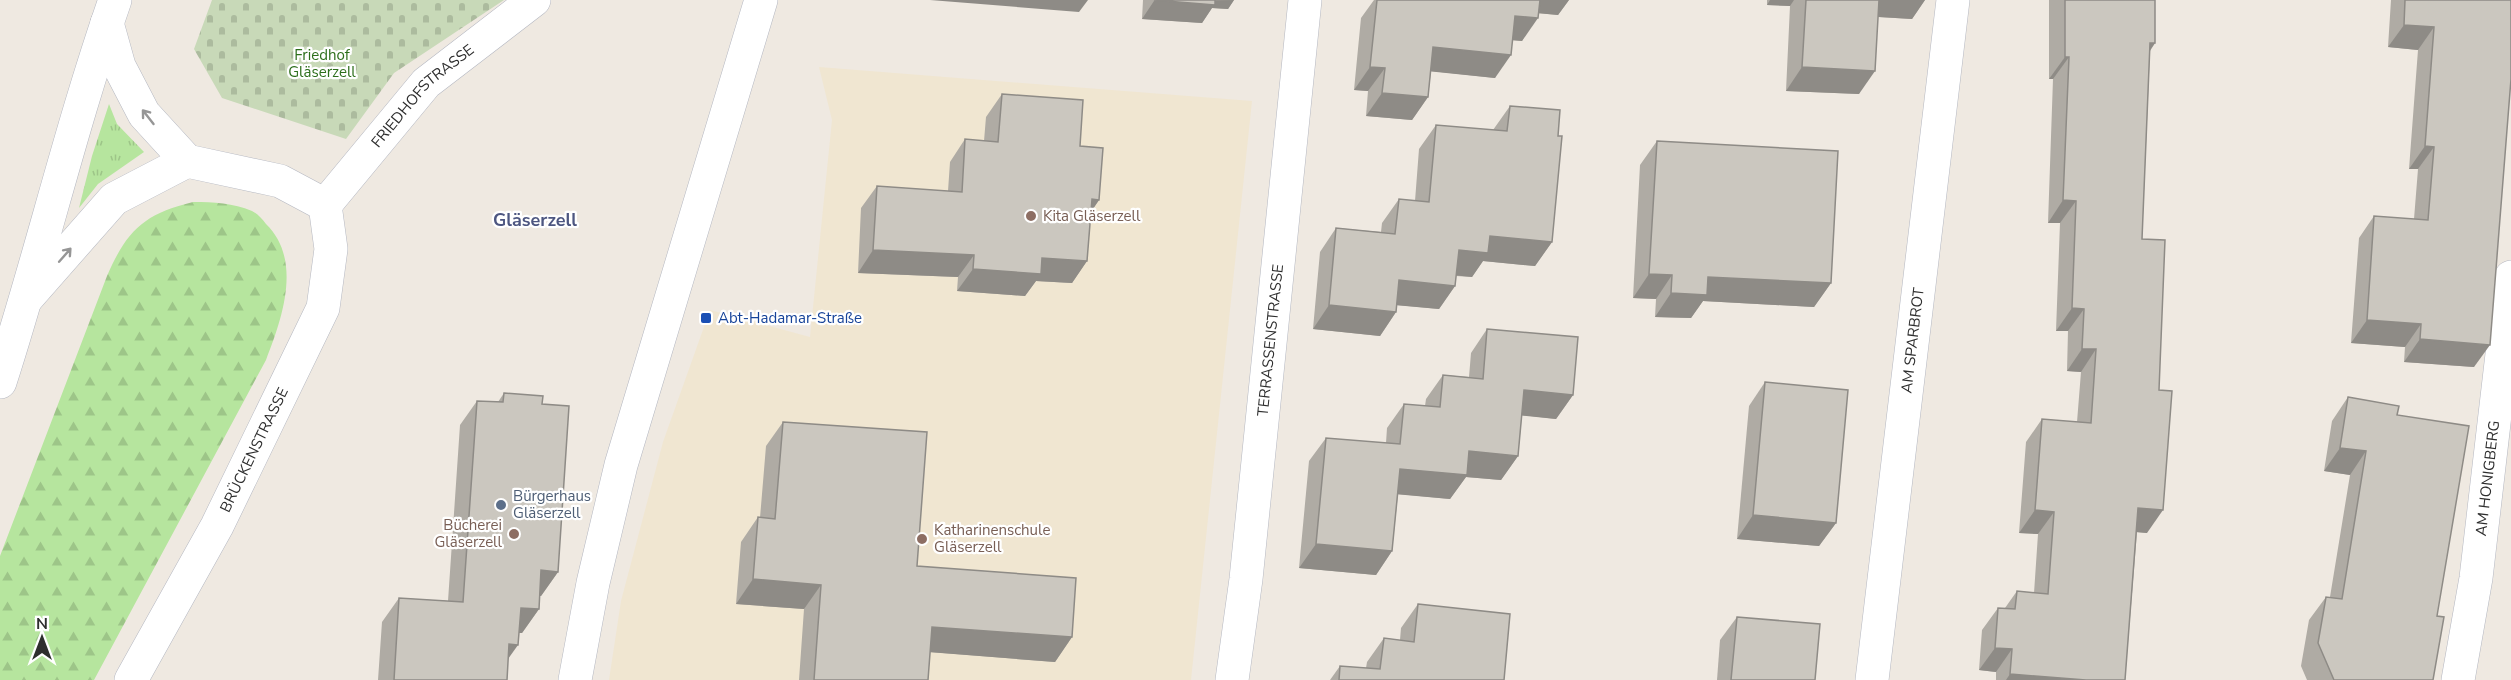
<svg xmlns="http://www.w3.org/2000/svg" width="2511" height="680" viewBox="0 0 2511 680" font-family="'Nunito Sans',sans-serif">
<defs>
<pattern id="grass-tufts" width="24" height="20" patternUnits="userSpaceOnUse" patternTransform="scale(1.5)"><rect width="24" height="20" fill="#b6e59e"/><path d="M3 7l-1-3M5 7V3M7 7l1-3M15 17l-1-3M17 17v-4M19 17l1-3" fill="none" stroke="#9dc588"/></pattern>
<pattern id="forest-firs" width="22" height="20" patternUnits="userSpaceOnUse" patternTransform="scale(1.5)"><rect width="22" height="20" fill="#b6e59e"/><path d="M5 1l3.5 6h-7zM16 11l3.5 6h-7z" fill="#9dc588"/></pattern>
<pattern id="cemetery-stones" width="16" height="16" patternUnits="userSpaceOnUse" patternTransform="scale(1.5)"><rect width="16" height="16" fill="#c8d9b8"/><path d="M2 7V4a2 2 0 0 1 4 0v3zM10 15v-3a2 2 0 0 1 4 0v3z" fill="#acbb9e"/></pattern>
</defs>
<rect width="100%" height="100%" fill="#efe9e1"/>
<polygon fill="#f0e6d1" points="819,67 1252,101 1191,680 609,680 621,601 663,442 710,310 810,337 832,120"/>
<polygon fill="url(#grass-tufts)" points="109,104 117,124 144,152 98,184 79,208 92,156"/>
<path fill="url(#forest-firs)" d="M193,202c21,0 40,1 59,9 6,3 10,8 14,13 37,36 16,95 0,136l-172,320h-94v-124l107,-280c20,-46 37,-62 86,-74z"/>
<polygon fill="url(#cemetery-stones)" points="212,0 504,0 394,73 346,139 222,98 194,49"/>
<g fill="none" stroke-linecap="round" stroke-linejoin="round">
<g stroke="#b4b7c1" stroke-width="34">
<g id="minor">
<polyline points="107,23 119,66 144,114 187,161 280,181 325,205"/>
<path id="s1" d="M325,205l101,-122 108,-83"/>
<polyline points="26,299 114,199 187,161"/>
<path id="s2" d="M131,680l86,-154 106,-218 8,-59 -6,-44"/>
<polyline points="575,680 593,583 621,465 761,0"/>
<path id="s3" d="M1232,680l14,-101 59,-579"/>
<path id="s4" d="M1872,680l81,-680"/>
<path id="s5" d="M2458,680l18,-102 35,-301"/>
</g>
</g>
<g stroke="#b4b7c1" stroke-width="34">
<path id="secondary" d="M0,382c41,-127 71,-256 115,-382"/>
</g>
<use href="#minor" stroke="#fff" stroke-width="33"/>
<use href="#secondary" stroke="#fff" stroke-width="33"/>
</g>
<g fill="#afaba4">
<polygon points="1143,0 1234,0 1228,9 1212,8 1202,23 1142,19"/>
<polygon points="1374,0 1569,0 1558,15 1538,13 1522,41 1512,40 1495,78 1431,71 1428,97 1412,120 1366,116 1368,91 1354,90 1361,18"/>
<polygon points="1767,0 1925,0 1912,19 1878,17 1859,94 1786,91 1790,6 1767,5"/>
<polygon points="2049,0 2155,0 2155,43 2150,51 2142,239 2147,533 2137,532 2125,680 1996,680 1996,672 1979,670 1982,630 1998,608 2005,608 2017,591 2034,593 2038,534 2019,533 2026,442 2042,419 2077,422 2081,372 2067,371 2068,331 2056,331 2060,223 2048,223 2053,79 2049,79"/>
<polygon points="2391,0 2511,0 2474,367 2404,362 2405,347 2351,343 2359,238 2374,216 2414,219 2418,169 2409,169 2418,50 2388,47"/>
<polygon points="1002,94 1080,146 1099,200 1091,212 1087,261 1072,283 1036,281 1025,296 957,291 958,277 858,273 861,208 877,186 948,191 950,162 965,139 984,141 986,117"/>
<polygon points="1510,106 1558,136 1552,242 1535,266 1483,261 1472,277 1456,276 1455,286 1439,309 1397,305 1396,312 1380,336 1313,329 1320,252 1336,228 1381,232 1382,223 1399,199 1415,201 1419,149 1436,125 1493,130"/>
<polygon points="1657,141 1831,283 1814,307 1703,301 1691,318 1655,317 1656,299 1633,298 1640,165"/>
<polygon points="1487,329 1573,395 1556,419 1522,415 1518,456 1501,480 1466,477 1450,499 1398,494 1392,551 1376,575 1299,568 1309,461 1326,438 1386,443 1387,428 1404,404 1425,406 1426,399 1443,375 1469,377 1471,353"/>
<polygon points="1765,382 1836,523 1819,546 1737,539 1749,406"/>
<polygon points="504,393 542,404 558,572 541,596 540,596 539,609 522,633 519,633 508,659 507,680 378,680 382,622 399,598 448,601 460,425 477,401 498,402"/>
<polygon points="2348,397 2397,415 2437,616 2433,680 2307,680 2301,666 2309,620 2326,597 2330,597 2350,475 2324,471 2332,421"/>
<polygon points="783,422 917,566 1072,637 1055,662 930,652 928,680 799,680 804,609 736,604 741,542 758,517 760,518 766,446"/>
<polygon points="1418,604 1504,680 1330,680 1340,666 1366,668 1367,662 1384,638 1400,640 1401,628"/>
<polygon points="1737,617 1815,680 1717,680 1720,640"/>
</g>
<g fill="#8e8b86">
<polygon points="930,0 1088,0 1079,12"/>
<polygon points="1234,0 1228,9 1212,8 1202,23 1142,19 1154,1"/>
<polygon points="1533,0 1569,0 1558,15 1525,12"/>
<polygon points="1770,0 1794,0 1790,6 1767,5"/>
<polygon points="1874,0 1925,0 1912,19 1863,16"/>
<polygon points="1515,16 1538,18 1522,41 1498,39"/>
<polygon points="2404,25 2434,27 2418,50 2388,47"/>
<polygon points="2150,43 2155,43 2140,65"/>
<polygon points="1433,47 1511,55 1495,78 1417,70"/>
<polygon points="2065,57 2069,57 2053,79 2049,79"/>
<polygon points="1370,67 1385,68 1368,91 1354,90"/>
<polygon points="1802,67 1875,71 1859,94 1786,91"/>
<polygon points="1382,93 1428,97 1412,120 1366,116"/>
<polygon points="2425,146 2434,147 2418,169 2409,169"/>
<polygon points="1092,199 1099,200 1084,222"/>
<polygon points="2063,200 2076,201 2060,223 2048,223"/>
<polygon points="1490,236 1552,242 1535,266 1483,261 1472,277 1442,274 1459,250"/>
<polygon points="873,250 974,255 958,277 858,273"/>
<polygon points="1042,258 1087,261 1072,283 1036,281 1025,296 957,291 973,269"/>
<polygon points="1649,274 1672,275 1656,299 1633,298"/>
<polygon points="1708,277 1831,283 1814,307 1703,301 1691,318 1655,317 1671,293"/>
<polygon points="1399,280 1455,286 1439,309 1383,304"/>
<polygon points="1329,305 1396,312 1380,336 1313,329"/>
<polygon points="2072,308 2084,309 2068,331 2056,331"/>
<polygon points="2367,320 2421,324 2405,347 2351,343"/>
<polygon points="2420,339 2490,345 2474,367 2404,362"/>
<polygon points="2082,349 2096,349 2081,372 2067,371"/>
<polygon points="1524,390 1573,395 1556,419 1507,414"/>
<polygon points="2340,448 2366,451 2350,475 2324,471"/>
<polygon points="1469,451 1518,456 1501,480 1466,477 1450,499 1383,493 1400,469"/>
<polygon points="2138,508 2163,510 2147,533 2123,531"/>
<polygon points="2035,510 2054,512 2038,534 2019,533"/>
<polygon points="1753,515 1836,523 1819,546 1737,539"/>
<polygon points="1316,544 1392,551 1376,575 1299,568"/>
<polygon points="541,570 558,572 541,596 524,594"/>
<polygon points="753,579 821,585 804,609 736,604"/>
<polygon points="521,608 539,609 522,633 504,633"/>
<polygon points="932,627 1072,637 1055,662 915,651"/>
<polygon points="509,644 518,645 501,669"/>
<polygon points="1995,648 2012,649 1996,672 1979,670"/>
<polygon points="2010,674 2086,680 2006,680"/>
</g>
<g fill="#cbc7bf" stroke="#8e8b86" stroke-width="1.5">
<polygon points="1154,0 1215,0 1215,5"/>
<polygon points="1377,0 1540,0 1538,18 1515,16 1511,55 1433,47 1428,97 1382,93 1385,68 1370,67"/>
<polygon points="1806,0 1879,0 1875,71 1802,67"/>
<polygon points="2065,0 2155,0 2155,43 2150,43 2142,239 2165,240 2159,390 2172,391 2163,510 2138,508 2125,680 2086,680 2010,674 2012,649 1995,648 1998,608 2015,609 2017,591 2048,594 2054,512 2035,510 2042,419 2091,423 2096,349 2082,349 2084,309 2072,308 2076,201 2063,200 2069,57 2065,57"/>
<polygon points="2405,0 2511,0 2511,79 2490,345 2420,339 2421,324 2367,320 2374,216 2428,220 2434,147 2425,146 2434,27 2404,25"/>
<polygon points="1002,94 1083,100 1080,146 1103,148 1099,200 1092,199 1087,261 1042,258 1041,274 973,269 974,255 873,250 877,186 962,192 965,139 998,142"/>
<polygon points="1510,106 1560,110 1558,136 1562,136 1552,242 1490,236 1488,253 1459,250 1455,286 1399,280 1396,312 1329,305 1336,228 1395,234 1399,199 1429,202 1436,125 1507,131"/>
<polygon points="1657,141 1838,151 1831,283 1708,277 1707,295 1671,293 1672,275 1649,274"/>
<polygon points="1487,329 1578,337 1573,395 1524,390 1518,456 1469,451 1467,475 1400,469 1392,551 1316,544 1326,438 1400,444 1404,404 1440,407 1443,375 1483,379"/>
<polygon points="1765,382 1848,390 1836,523 1753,515"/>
<polygon points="504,393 543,396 542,404 569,406 558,572 541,570 539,609 521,608 518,645 509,644 507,680 394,680 399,598 463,602 477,401 503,402"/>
<polygon points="2348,397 2399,406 2397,415 2469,426 2437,616 2444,617 2433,680 2334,680 2318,643 2326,597 2342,599 2366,451 2340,448"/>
<polygon points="783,422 927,432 917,566 1076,578 1072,637 932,627 928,680 814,680 821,585 753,579 758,517 775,519"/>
<polygon points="1418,604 1510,614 1504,680 1339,680 1340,666 1380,669 1384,638 1414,642"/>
<polygon points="1737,617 1820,624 1815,680 1731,680"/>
</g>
<defs><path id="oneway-shaft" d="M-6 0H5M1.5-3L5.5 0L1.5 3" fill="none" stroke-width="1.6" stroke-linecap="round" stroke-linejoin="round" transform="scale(1.5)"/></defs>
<g stroke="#969696">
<use href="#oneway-shaft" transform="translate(148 117) rotate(-128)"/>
<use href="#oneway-shaft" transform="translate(65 255) rotate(-49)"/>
</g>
<g fill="#8d6e63" stroke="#fff" stroke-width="2">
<circle cx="1031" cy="216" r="6"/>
<circle cx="514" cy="534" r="6"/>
<circle cx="922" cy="539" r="6"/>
</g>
<rect fill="#1a4fb4" stroke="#fff" stroke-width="2" x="700" y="312" width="12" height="12" rx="3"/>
<circle fill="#5c6f8a" stroke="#fff" stroke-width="2" cx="501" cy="505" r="6"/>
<g text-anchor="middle" stroke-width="4.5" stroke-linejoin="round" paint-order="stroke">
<g font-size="15" fill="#2c6e1b" stroke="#fff">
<text x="322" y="60">Friedhof<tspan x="322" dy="17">Gläserzell</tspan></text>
</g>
<g font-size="15" fill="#2e2e2e" stroke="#fff">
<text dy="5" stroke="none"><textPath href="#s1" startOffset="147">FRIEDHOFSTRASSE</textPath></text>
<text dy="5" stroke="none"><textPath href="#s3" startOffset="342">TERRASSENSTRASSE</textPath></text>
<text dy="5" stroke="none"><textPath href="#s4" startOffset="342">AM SPARBROT</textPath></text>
<text dy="5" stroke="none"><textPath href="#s2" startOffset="261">BRÜCKENSTRASSE</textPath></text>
<text dy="5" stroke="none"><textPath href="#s5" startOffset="204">AM HONIGBERG</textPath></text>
</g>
<g font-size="15" fill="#785e54" stroke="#fff" text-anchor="start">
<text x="1043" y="221">Kita Gläserzell</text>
<text x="502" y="530" text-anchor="end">Bücherei<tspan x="502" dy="17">Gläserzell</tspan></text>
<text x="934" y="535">Katharinenschule<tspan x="934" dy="17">Gläserzell</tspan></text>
</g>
<g font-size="15" fill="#164399" stroke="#fff" text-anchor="start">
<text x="718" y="323">Abt-Hadamar-Straße</text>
</g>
<g font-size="15" fill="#4e5e75" stroke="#fff" text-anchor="start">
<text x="513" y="501">Bürgerhaus<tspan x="513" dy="17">Gläserzell</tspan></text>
</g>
<g font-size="18" font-weight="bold" fill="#4d5680" stroke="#fff">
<text x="535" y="226">Gläserzell</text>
</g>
</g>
<g transform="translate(42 638)" stroke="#ffffff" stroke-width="4.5" paint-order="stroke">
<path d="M0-4.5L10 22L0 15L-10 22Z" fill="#2e2e2e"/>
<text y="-9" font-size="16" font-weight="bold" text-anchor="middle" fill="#2e2e2e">N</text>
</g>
</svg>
